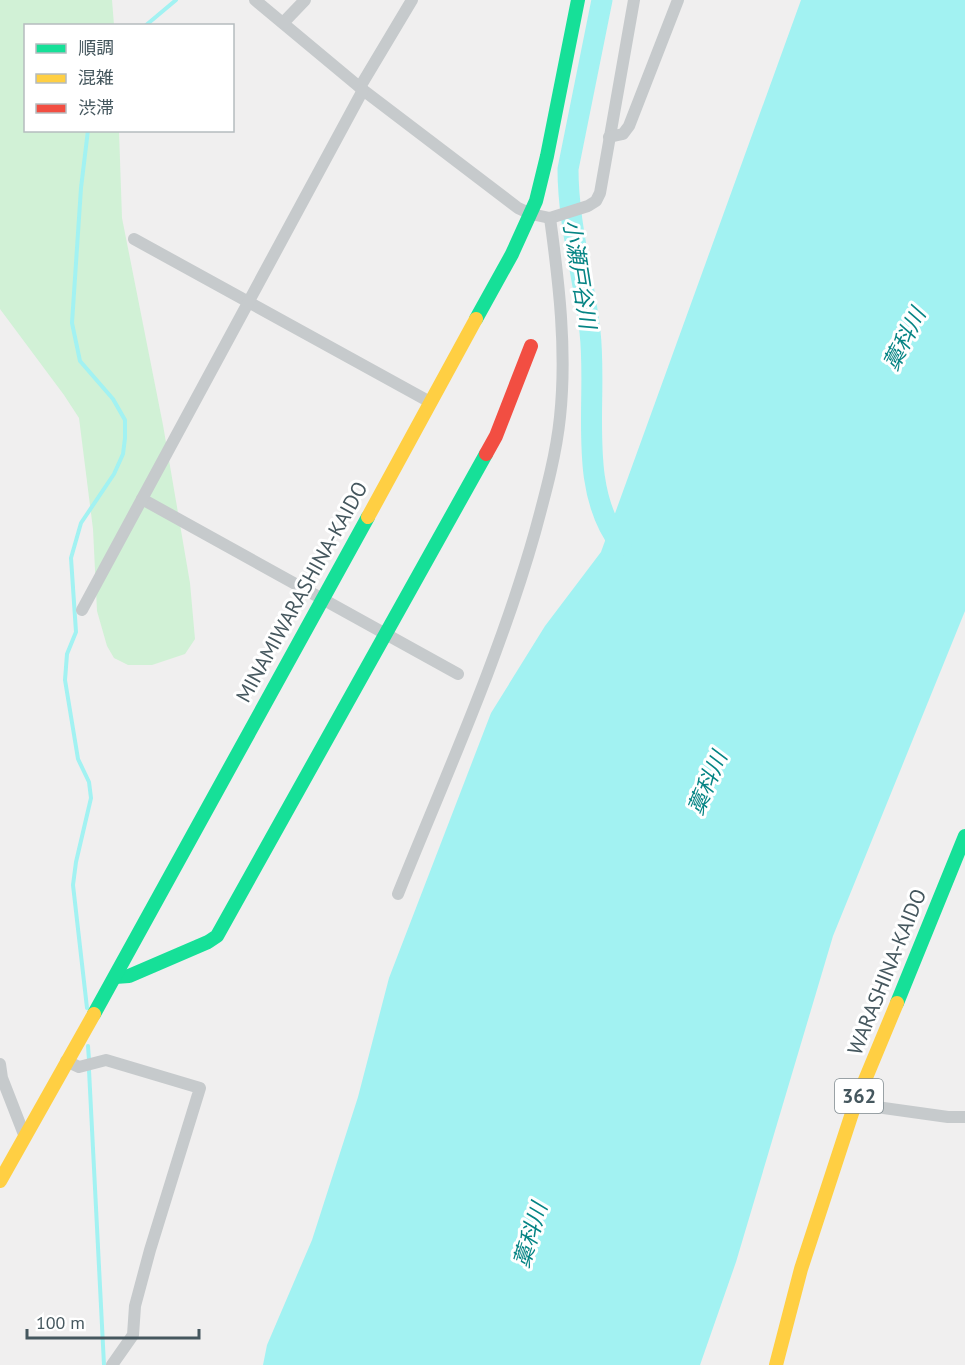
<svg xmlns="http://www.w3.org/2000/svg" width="965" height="1365" viewBox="0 0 965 1365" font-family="'PT Sans','Noto Sans JP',sans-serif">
<rect width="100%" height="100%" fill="#f0efef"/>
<polygon fill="#d1f1d6" points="0,0 112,0 114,25 26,26 26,130 119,131 122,218 163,425 190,583 195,639 185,654 152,665 128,665 114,658 107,646 97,611 93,529 79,418 64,395 0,309"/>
<polygon fill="#a2f2f2" points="801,0 965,0 965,611 833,936 736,1262 700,1365 263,1365 267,1345 312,1240 358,1097 389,978 491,713 545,626 601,552"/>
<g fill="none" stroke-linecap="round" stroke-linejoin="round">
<g stroke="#a2f2f2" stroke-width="4">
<polyline points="145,26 176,0"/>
<polyline points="87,1008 73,885 76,862 91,798 89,782 78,759 65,680 67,654 76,632 71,558 81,523 114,474 123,454 125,438 125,420 113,399 80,361 72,323 81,188 88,130"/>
<polyline points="88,1046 89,1060"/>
<polyline points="89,1070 104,1365"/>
</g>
<path stroke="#a2f2f2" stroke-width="21" d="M602,0l-34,169c0,55 16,109 22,163 8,69 -14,155 31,213"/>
<g stroke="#c6cacc" stroke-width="12">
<polyline points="255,0 363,90 518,208 531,214 550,218 588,206 596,201 600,193 634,0"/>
<polyline points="283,23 305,0"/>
<polyline points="360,87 412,0"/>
<polyline points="609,137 623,134 629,126 678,0"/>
<polyline points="134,239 430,402"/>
<polyline points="142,499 458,674"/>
<polyline points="82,610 363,90"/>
<path d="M398,894c48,-119 102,-238 137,-362 10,-37 21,-76 25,-115 7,-66 -1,-134 -10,-199"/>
<polyline points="66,1061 79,1067 106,1060 200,1088 150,1250 135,1306 133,1335 112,1365"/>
<polyline points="0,1064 2,1078 25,1137"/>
<polyline points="855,1104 948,1117 965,1117"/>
</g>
<g stroke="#16e098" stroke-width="14">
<polyline points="476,319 512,254 536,201 547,156 578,0"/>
<polyline points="115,977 129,976 208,942 217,936 486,454"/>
<polyline points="897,1003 965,836"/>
<polyline points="94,1014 368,517"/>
</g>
<g stroke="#ffcf43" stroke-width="14">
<polyline points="368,517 476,319"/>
<polyline points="0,1181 94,1014"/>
<polyline points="776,1365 801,1269 855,1104 897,1003"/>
</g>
<polyline stroke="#f24e42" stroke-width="14" points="486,454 496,436 531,346"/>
</g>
<g text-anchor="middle" stroke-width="6" stroke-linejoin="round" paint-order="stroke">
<rect fill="#fff" stroke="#7d898e" stroke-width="1.5" x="835" y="1079" width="48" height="34" rx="4.5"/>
<g font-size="20" font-weight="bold" fill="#45575e">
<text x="859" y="1103">362</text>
</g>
<g font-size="21" fill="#45575e" stroke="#fff">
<text transform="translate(302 592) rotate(-61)" y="7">MINAMIWARASHINA-KAIDO</text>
<text transform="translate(887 972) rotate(-68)" y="7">WARASHINA-KAIDO</text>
</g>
<g font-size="22" font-style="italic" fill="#058484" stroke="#fff">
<text transform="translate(580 274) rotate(81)" y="8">小瀬戸谷川</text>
<text transform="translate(904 339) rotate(-63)" y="8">藁科川</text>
<text transform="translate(707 783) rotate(-67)" y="8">藁科川</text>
<text transform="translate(530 1235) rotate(-73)" y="8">藁科川</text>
</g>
</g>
<rect x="24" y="24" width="210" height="108" fill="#ffffff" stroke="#b5bcbf" stroke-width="1.5"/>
<rect x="36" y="44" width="30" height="9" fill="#16e098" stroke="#b5bcbf" stroke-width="1.5"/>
<text x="78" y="54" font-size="18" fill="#45575e">順調</text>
<rect x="36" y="74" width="30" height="9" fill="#ffcf43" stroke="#b5bcbf" stroke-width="1.5"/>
<text x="78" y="84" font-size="18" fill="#45575e">混雑</text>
<rect x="36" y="104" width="30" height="9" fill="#f24e42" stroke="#b5bcbf" stroke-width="1.5"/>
<text x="78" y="114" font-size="18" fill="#45575e">渋滞</text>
<path d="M27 1329v9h172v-9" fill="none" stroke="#45575e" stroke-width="3"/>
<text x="36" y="1329" font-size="18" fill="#45575e" stroke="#ffffff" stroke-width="4.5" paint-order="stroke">100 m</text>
</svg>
